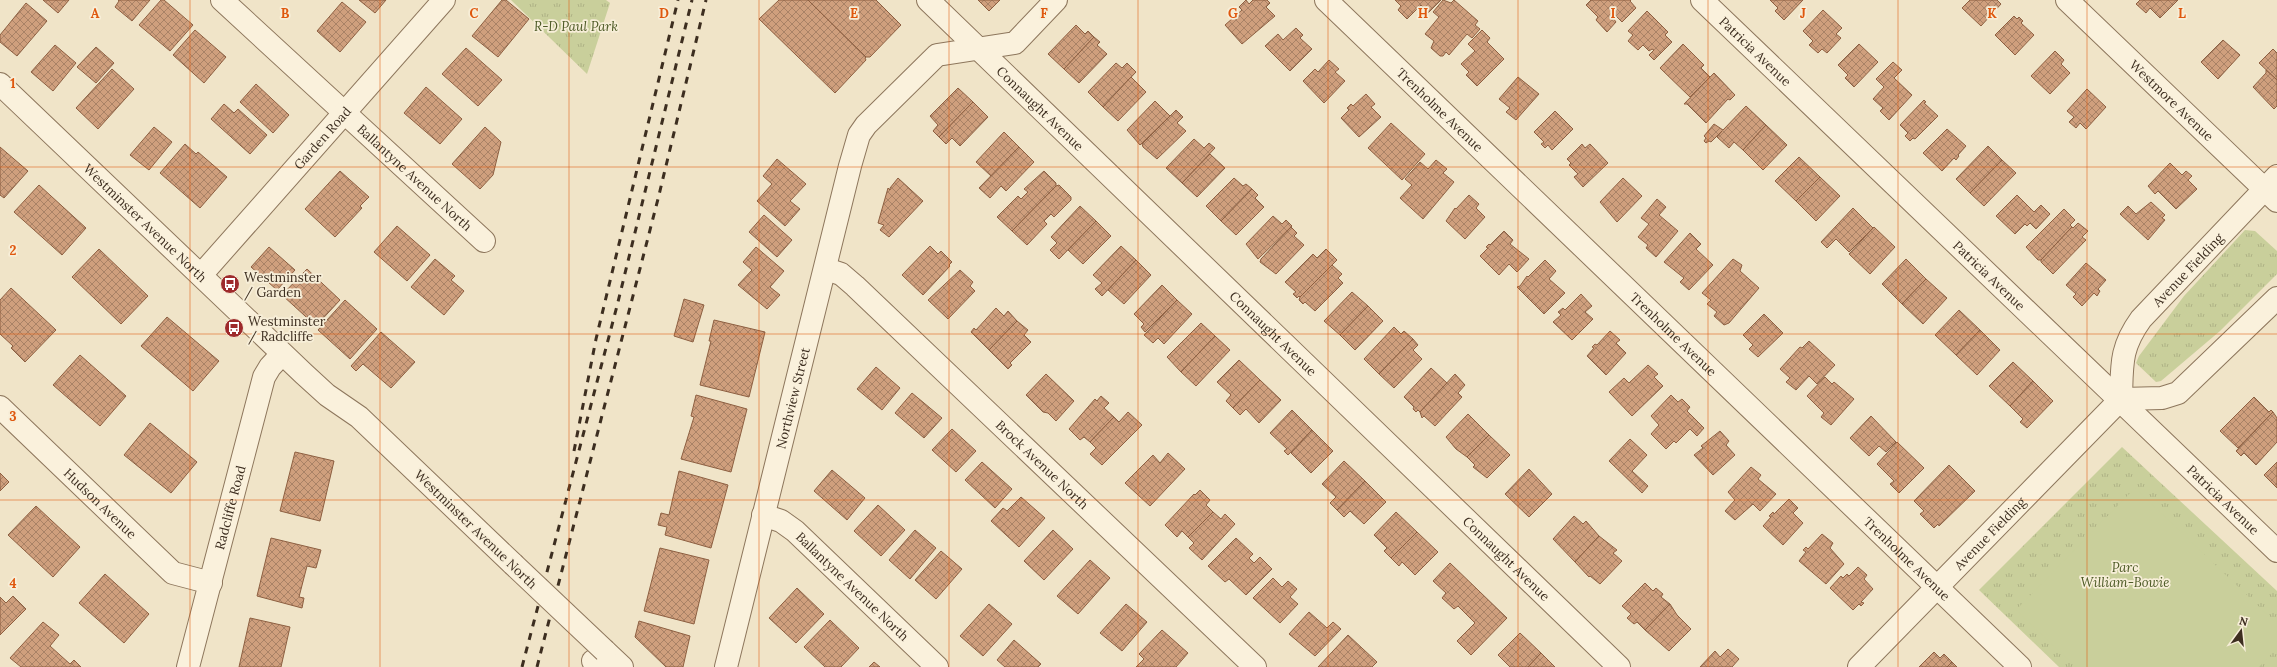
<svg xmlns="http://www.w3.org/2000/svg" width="2277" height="667" viewBox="0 0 2277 667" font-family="Lora,serif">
<defs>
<pattern id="grass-tufts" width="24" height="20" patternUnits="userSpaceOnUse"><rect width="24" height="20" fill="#c9cf9b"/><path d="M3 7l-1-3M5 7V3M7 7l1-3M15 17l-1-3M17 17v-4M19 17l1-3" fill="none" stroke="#aeb285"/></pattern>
<pattern id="building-cross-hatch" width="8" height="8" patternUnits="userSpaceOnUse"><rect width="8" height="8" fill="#cf9f7d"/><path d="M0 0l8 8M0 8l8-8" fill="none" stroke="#a98266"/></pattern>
</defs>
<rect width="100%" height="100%" fill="#f0e4c8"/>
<g fill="url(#grass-tufts)">
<polygon points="511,0 606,0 610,3 587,74"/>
<polygon points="2245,230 2255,231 2277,251 2277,274 2220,331 2161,381 2156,382 2136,363 2139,356 2184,296"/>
<polygon points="2122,447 2277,591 2277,667 2059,667 1979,590"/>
</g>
<polygon fill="#c9cf9b" points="2135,488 2277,624 2277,648 2259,667 2076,667 2016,610"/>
<g fill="url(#building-cross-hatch)" stroke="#8d5f41">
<polygon points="43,0 69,0 58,13"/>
<polygon points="118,0 150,0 132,21 115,7 119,1"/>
<polygon points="161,0 164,0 193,25 170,51 139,25"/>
<polygon points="359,0 386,0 375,13"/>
<polygon points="502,0 506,0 529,19 498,57 472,36"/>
<polygon points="779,0 808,0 866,57 865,58 866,60 835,93 759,19"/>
<polygon points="808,0 876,0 901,25 870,57 866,57"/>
<polygon points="978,0 1000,0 989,11"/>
<polygon points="1246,0 1249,4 1253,0 1267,0 1270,3 1266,7 1275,16 1242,44 1225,25 1242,10 1239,7"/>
<polygon points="1395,0 1441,0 1428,13 1421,5 1407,19 1398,10 1401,6"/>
<polygon points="1443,0 1451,3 1454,0 1478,21 1475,25 1480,29 1472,38 1467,34 1449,55 1446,52 1443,56 1440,56 1431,48 1434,41 1425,34 1439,17 1433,12"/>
<polygon points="1591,0 1631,0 1630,1 1636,8 1622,22 1616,16 1613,18 1616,22 1607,32 1596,20 1598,17 1586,5"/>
<polygon points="1770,0 1803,0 1784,20 1775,11 1778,8"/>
<polygon points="1970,0 1997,0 2001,4 1981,26 1962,8"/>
<polygon points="2140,0 2178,0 2160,18 2150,8 2146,13 2136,4"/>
<polygon points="342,2 366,22 340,52 317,31"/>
<polygon points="26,3 47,21 17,56 0,42 0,35"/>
<polygon points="1823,10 1842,28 1836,34 1841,38 1827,53 1822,49 1818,53 1809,45 1813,41 1803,31"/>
<polygon points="1647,11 1668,32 1665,35 1672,42 1654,60 1649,55 1654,50 1652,49 1649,51 1643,45 1638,50 1628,41 1633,35 1628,31"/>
<polygon points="2014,16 2017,19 2019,17 2023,21 2021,23 2034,35 2015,55 1995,35"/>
<polygon points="1076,25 1085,34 1088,31 1094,37 1064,69 1048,54"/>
<polygon points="1296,28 1303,35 1300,38 1312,49 1290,71 1265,46 1278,34 1283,40"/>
<polygon points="195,30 226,57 204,83 173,55"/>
<polygon points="1482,30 1490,38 1487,42 1504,59 1477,86 1466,75 1469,72 1461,64 1475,51 1468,44"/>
<polygon points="1094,37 1100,42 1097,45 1107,54 1079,83 1064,69"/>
<polygon points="2223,40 2240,55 2218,79 2201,62"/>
<polygon points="1683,44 1704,65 1701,68 1710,77 1690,97 1660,68"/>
<polygon points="1859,44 1878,62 1854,87 1845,78 1848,75 1838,65"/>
<polygon points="55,45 76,63 53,91 31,72"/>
<polygon points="96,47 114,63 96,83 77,67"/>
<polygon points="466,48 502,80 478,106 442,74"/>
<polygon points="2273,49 2277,53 2277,80 2259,63"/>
<polygon points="2055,51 2064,60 2061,64 2070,73 2050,94 2031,76"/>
<polygon points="1329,60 1339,69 1335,72 1345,81 1324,103 1303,81 1315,69 1318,72"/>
<polygon points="1893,62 1902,70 1894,78 1912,95 1889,120 1880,111 1883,108 1873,99 1884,87 1876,79"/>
<polygon points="1116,63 1122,68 1127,63 1136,72 1103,107 1088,92"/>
<polygon points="112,69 134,89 98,129 76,108"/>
<polygon points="2266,70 2277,80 2277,106 2274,109 2253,87 2266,73"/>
<polygon points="1714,73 1735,95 1730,100 1728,99 1706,123 1687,104 1684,104"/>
<polygon points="1131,77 1146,92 1118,121 1103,107"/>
<polygon points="1518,77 1539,94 1516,120 1506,112 1510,108 1499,99"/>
<polygon points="256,84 289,115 273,133 240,102"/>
<polygon points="426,87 462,119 440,144 404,113"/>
<polygon points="958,88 973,102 939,137 933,131 938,125 930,116"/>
<polygon points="2087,89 2106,107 2086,129 2080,123 2076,128 2069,122 2074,117 2067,111"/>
<polygon points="1366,94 1375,104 1371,107 1381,117 1359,137 1341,118 1349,110 1347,108 1351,104 1353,106"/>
<polygon points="1924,100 1926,102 1924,103 1938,116 1915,139 1913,138 1910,141 1905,136 1908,133 1900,125"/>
<polygon points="1155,101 1170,116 1140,145 1127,130"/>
<polygon points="973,102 988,117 960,146 952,138 946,144 939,137"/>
<polygon points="224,104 234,113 238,109 267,135 250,154 211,119"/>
<polygon points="1746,106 1766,125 1743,150 1734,142 1729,148 1717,137 1722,131 1711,142 1709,141 1706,143 1704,141 1706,138 1704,136 1714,124 1723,130"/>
<polygon points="1176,110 1183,117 1177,123 1186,131 1157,159 1143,147 1142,144"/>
<polygon points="1555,111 1573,129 1552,150 1548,145 1545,148 1541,144 1544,142 1534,132"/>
<polygon points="1391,123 1425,154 1402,180 1368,148"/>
<polygon points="1766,125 1787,145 1763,170 1743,150"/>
<polygon points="154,127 172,142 149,170 130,155"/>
<polygon points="485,127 501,142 493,175 480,189 452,164"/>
<polygon points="1947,129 1966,146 1958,155 1959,156 1956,160 1954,158 1942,171 1923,153"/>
<polygon points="1004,132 1019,147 991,176 976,162"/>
<polygon points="1194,139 1204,148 1209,143 1215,148 1182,183 1166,168"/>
<polygon points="185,144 196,154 198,152 227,177 200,208 160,173"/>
<polygon points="1582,144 1585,148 1590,144 1608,163 1583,187 1574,177 1578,174 1569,165 1571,163 1567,159"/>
<polygon points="1988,146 2002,160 1970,193 1956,179"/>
<polygon points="0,147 28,171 4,198 0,195"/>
<polygon points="1019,147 1034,162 1006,191 1001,186 990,198 979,188"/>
<polygon points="1210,154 1225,168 1197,197 1182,183"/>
<polygon points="1799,157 1820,177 1796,201 1775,181"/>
<polygon points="777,159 806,184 790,201 800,209 785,226 757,201 772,184 763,176"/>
<polygon points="1436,160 1447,169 1443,173 1454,182 1423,219 1400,198 1412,185 1405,179 1420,162 1428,169"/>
<polygon points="2002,160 2016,173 1984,206 1970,193"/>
<polygon points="2170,163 2182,175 2186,171 2192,176 2188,180 2197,189 2176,209 2158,191 2155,194 2148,186"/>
<polygon points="340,171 369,197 360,206 362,208 335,237 305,209"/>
<polygon points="1044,171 1056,183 1056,186 1012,231 997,217 1018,196 1021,199 1028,192 1024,189"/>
<polygon points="1820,177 1840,196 1816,221 1796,201"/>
<polygon points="898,178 923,201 889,237 880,230 884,225 878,223 888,188 890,190 890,188"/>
<polygon points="1234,178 1243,186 1246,184 1252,189 1221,221 1206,206"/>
<polygon points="1623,178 1642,196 1617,222 1600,202"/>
<polygon points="39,185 86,228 62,255 14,212"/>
<polygon points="1059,185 1071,197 1071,200 1054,217 1051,214 1044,221 1047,224 1027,245 1012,231 1056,186"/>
<polygon points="1252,189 1258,195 1255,198 1264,207 1236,235 1221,221"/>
<polygon points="1469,195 1479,204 1476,208 1485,217 1465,239 1446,221 1455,208 1456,209"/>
<polygon points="2017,195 2034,212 2041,205 2050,214 2036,229 2030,223 2027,226 2025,224 2015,234 1996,216"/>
<polygon points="1657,199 1666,207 1659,215 1678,231 1656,257 1646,248 1648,245 1638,237 1649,224 1641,218"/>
<polygon points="2151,202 2165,215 2162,218 2165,220 2148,240 2120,214 2128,206 2136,214"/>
<polygon points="1080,206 1096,221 1059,259 1050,250 1057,243 1051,237"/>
<polygon points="1853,208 1873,228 1849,252 1836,239 1827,248 1821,242"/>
<polygon points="2064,209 2075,220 2070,225 2072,227 2041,260 2038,260 2026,247"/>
<polygon points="764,215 792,240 777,257 749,232"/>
<polygon points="1273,216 1282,224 1286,220 1292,226 1258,259 1246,244"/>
<polygon points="1096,221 1111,236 1083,264 1068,250"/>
<polygon points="2078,223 2088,231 2082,237 2086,240 2053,274 2041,262 2041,260 2072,227 2073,228"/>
<polygon points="397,226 430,255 407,281 374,252"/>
<polygon points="1291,227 1297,233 1294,236 1304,245 1276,274 1260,262 1261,259"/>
<polygon points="1874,227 1895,247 1870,274 1849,254"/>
<polygon points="1504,231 1513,240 1510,244 1529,259 1517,272 1509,264 1499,275 1480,256 1488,248 1486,247 1489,244 1490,245"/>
<polygon points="1690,233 1701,244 1696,249 1713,265 1689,290 1680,282 1684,278 1664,262"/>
<polygon points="930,246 938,254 941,251 952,262 949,265 950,266 923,295 902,275"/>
<polygon points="1121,246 1136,260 1102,296 1095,289 1102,283 1093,275"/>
<polygon points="269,247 295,270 277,290 251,267"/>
<polygon points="756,247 784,271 770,287 780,295 767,309 738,285 752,270 743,262"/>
<polygon points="99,249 148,296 121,324 72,277"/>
<polygon points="1326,249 1337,260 1300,297 1299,296 1297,298 1293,294 1296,292 1285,282 1313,254 1317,258"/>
<polygon points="435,259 455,276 451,280 464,291 444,315 411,287"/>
<polygon points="1733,259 1742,265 1740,271 1759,288 1729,323 1724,325 1714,316 1717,312 1707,304 1711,300 1702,293"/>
<polygon points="1906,259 1926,279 1902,304 1882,284"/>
<polygon points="1136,260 1151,275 1124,304 1108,290"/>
<polygon points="1545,260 1556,271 1549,279 1565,293 1544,314 1517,287 1520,286 1527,276 1528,277"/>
<polygon points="2086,263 2106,280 2098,289 2100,291 2097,296 2094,293 2082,306 2073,297 2076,294 2066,285"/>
<polygon points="1332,265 1342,274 1338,278 1343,283 1315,311 1305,302 1303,304 1299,300 1300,297"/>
<polygon points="307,269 340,300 316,326 282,295"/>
<polygon points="960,270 973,282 970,286 975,291 948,319 928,300"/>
<polygon points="1926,279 1947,298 1923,324 1902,304"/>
<polygon points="1162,285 1177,300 1145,332 1141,327 1144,324 1134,314"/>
<polygon points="11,288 56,330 25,362 11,348 13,346 0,334 0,300"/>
<polygon points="1352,292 1368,306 1340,335 1324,321"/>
<polygon points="1581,294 1592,306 1585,312 1593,319 1572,340 1553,322 1561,315 1558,312 1563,308 1565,310"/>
<polygon points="684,299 704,305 693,342 674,336"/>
<polygon points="345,300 377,329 350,359 318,330"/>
<polygon points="1177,300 1192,314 1164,344 1158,338 1153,343 1144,335"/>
<polygon points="1368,306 1383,321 1355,350 1340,335"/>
<polygon points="996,308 1004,316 1008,311 1017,321 989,350 971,332 974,328 976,330"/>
<polygon points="1959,310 1980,330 1956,355 1935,335"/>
<polygon points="1764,314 1783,333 1758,357 1749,349 1753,345 1743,335"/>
<polygon points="167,317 219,361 193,391 141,346"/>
<polygon points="714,320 765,332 749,397 700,385 711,341 709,341"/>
<polygon points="1017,321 1028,330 1024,335 1031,342 1010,363 1012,365 1008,369 989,350"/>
<polygon points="1201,323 1215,336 1181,372 1167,357"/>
<polygon points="1394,327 1401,334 1404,331 1413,339 1379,374 1364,359"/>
<polygon points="1980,330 2000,350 1977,375 1956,355"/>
<polygon points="1610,331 1620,340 1616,343 1626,353 1606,375 1587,356 1594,348 1592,347 1595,344 1597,345"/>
<polygon points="381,332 415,362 391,388 363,364 356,371 351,366"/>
<polygon points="1215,336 1230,350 1196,386 1181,372"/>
<polygon points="1413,339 1418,345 1413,350 1422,359 1394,388 1379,374"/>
<polygon points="1809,341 1835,365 1817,384 1809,376 1796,390 1786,382 1790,378 1780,369 1800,347 1802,348"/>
<polygon points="80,355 126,396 100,426 53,385"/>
<polygon points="1239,360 1260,380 1233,408 1226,401 1231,395 1217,382"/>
<polygon points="2013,362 2033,381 2010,406 1989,386"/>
<polygon points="1648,365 1658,374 1654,377 1663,386 1632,416 1609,392 1624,378 1629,383"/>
<polygon points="876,367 900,388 882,410 857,389"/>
<polygon points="1431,368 1447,383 1420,412 1418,410 1416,412 1413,409 1414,407 1404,397"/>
<polygon points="1046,374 1074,401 1056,421 1048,413 1043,412 1026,395"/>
<polygon points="1455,374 1465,385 1458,393 1462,397 1435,426 1424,416 1422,418 1420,412"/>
<polygon points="1825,377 1832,384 1834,382 1854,399 1831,425 1821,417 1824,413 1807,396"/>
<polygon points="1260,380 1281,400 1259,423 1246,409 1240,415 1233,408"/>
<polygon points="2033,381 2053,401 2027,428 2020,422 2023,419 2010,406"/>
<polygon points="912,393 942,418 924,438 895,413"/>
<polygon points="696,395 747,409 731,472 681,459 694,417 691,416"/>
<polygon points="1671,395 1678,402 1682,399 1690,407 1687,411 1704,428 1697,436 1690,429 1676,443 1674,441 1666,449 1651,434 1659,425 1651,416"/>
<polygon points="1101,396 1109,403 1104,408 1114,417 1090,442 1084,437 1080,440 1069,429 1095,399 1097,401"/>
<polygon points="2254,397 2269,412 2271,410 2273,412 2238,448 2220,431"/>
<polygon points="1292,410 1312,430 1288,455 1284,451 1287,449 1270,433"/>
<polygon points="1128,412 1142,425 1102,465 1090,454 1096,448 1090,442 1114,417 1119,422"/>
<polygon points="2273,412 2277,418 2277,442 2256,465 2244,453 2241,456 2236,451"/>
<polygon points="1468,414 1489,435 1467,457 1456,449 1446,437"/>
<polygon points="1871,416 1896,442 1886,452 1879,446 1869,456 1850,438"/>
<polygon points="150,423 197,462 171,493 124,455"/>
<polygon points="952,429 976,451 956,472 932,450"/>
<polygon points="1312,430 1333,451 1311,473 1291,453"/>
<polygon points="1720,431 1729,441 1726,445 1735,455 1713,475 1694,455 1703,448 1701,446"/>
<polygon points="1489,435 1510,455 1487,478 1473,467 1475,465 1467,457"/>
<polygon points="1630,439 1647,455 1632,471 1648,486 1642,493 1609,461"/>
<polygon points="1897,442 1924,468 1899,493 1890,484 1894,481 1877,464"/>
<polygon points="295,452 334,461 320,521 280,511"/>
<polygon points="1168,453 1185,469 1150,506 1125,483 1153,455 1160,463"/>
<polygon points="1344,461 1365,481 1337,510 1330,503 1336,497 1322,484"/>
<polygon points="982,462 1012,489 995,508 965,480"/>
<polygon points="2277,462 2277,488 2264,475"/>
<polygon points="1949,465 1975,491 1939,526 1938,524 1934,528 1920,514 1924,511 1914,501"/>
<polygon points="1751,467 1761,475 1758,479 1776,494 1760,511 1753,504 1735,520 1725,511 1735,500 1728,492"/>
<polygon points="1529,469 1552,494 1529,517 1505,494"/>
<polygon points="832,470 865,498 847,520 814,491"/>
<polygon points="679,471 728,485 711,548 665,535 667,527 658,525 661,513 669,515"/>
<polygon points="0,473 9,482 0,491"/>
<polygon points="1365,481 1386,502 1364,524 1350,511 1344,517 1337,510"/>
<polygon points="1200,490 1210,500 1206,505 1213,512 1188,537 1182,531 1177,537 1165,525 1194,494 1195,495"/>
<polygon points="1021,497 1045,518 1019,547 991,521 1003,508 1007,511"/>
<polygon points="1789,499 1798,508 1793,513 1803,523 1783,545 1763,526 1771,517 1769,516 1773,512 1774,514"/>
<polygon points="878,505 905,530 881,556 854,531"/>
<polygon points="36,506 80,547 53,577 8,535"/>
<polygon points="1213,512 1221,519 1225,514 1235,524 1202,560 1189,548 1194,543 1188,537"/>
<polygon points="1396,512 1417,532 1391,558 1384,551 1387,548 1374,535"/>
<polygon points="1574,516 1583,524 1586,521 1599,536 1575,562 1553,539"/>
<polygon points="915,530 936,548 910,579 889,560"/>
<polygon points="1053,530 1073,549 1044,580 1024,561"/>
<polygon points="1417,532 1438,552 1415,575 1402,562 1399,566 1391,558"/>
<polygon points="1822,534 1833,543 1830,548 1844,564 1826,584 1799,561 1806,552 1803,550 1806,547 1808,549"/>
<polygon points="1599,536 1617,550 1613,553 1622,561 1600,584 1590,576 1589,577 1575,562"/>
<polygon points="271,538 321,550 316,568 307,566 299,597 304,598 302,608 257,596"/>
<polygon points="1236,538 1253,554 1249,558 1254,563 1260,557 1272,569 1246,595 1229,579 1225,582 1208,566"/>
<polygon points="660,548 709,560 694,624 644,611"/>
<polygon points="941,551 962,569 936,599 915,580"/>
<polygon points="1090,560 1110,578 1078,614 1057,596"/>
<polygon points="1450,563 1507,618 1471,655 1457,641 1475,623 1458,606 1454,609 1442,598 1446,593 1433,581"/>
<polygon points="1858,567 1867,575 1864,579 1873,589 1861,602 1864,603 1861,606 1859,604 1853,610 1830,588 1841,576 1843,578 1847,574 1849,576"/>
<polygon points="105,574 149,614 124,643 79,603"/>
<polygon points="1273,578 1282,587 1288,581 1297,589 1290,597 1298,604 1280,623 1253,598"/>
<polygon points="1645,583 1653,591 1656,588 1663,594 1661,597 1670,604 1645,630 1637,622 1634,624 1627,618 1631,614 1622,606"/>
<polygon points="797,588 824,614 796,643 769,618"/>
<polygon points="13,596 26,609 0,635 0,597 6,603"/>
<polygon points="989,604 1012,624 983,656 960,636"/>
<polygon points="1126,604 1147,622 1122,651 1100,633"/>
<polygon points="1670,604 1677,615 1691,629 1669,651 1645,630"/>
<polygon points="1309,612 1327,628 1333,622 1341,629 1315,656 1289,634"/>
<polygon points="250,618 290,627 281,667 239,667"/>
<polygon points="830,620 859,648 841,667 825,667 804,647"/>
<polygon points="639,621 690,636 683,667 666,667 635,637"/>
<polygon points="43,622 59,635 50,646 70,664 74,660 81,667 21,667 10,658"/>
<polygon points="1162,630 1188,653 1176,667 1136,667 1144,659 1139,654"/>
<polygon points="1520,633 1541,653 1528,667 1510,667 1498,655"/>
<polygon points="1348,635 1377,662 1372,667 1318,667"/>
<polygon points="1014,640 1041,664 1038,667 1005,667 997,660"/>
<polygon points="1728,649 1739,659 1732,667 1700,667 1715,651 1720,657"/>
<polygon points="1934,652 1940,658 1944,654 1952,662 1947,667 1919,667"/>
<polygon points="1541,653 1555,667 1528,667"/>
<polygon points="874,662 880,667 869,667"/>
<polygon points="1952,662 1957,667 1947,667"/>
</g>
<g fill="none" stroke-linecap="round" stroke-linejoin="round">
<g stroke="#8d765c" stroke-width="24">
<g id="minor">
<path id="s1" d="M222,0l262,241"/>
<path id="s2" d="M928,0l691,667"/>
<path id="s3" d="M1326,0l694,667"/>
<path id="s4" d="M1702,0l575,551"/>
<path id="s5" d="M2067,0l210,201"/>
<path id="s6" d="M0,84l304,290 23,21 32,22 154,147"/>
<path id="s7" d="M826,269l15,5 14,12 400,381"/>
<path id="s8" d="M201,275l243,-275"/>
<polyline points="2121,399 2162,398 2178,393 2277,298"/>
<path id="s9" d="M0,407l173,166 38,10"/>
<path id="s10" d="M763,515l18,6 14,10 142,136"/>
<polyline points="605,651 622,667"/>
<polyline points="593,661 599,667"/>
<path id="s11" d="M188,667l76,-290 6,-10 12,-13"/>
<path id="s12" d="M726,667l124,-501 9,-31 7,-10 71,-70 78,-12 41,-43"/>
<path id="s13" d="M1859,667l262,-268c1,-34 -1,-51 20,-80l136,-143"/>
</g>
</g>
<use href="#minor" stroke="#faf1dc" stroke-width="22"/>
<g stroke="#3d2e20" stroke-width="3" stroke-dasharray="7 7" stroke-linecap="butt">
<polyline points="574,451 596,339 678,0"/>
<polyline points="522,667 617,306 692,0"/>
<polyline points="537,667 658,199 706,0"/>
</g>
<g stroke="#8d765c" stroke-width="24" stroke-linecap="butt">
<polyline id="minor-bridge" points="513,564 605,651"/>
</g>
<use href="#minor-bridge" stroke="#faf1dc" stroke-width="22"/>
</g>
<path fill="none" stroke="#df570d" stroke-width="1" stroke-opacity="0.55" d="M190,0v667M380,0v667M569,0v667M759,0v667M949,0v667M1138,0v667M1328,0v667M1518,0v667M1708,0v667M1898,0v667M2087,0v667M0,167h2277M0,334h2277M0,500h2277"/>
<defs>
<g id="bus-disc" transform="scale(1)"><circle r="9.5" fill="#9e2a2b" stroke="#f7eed8"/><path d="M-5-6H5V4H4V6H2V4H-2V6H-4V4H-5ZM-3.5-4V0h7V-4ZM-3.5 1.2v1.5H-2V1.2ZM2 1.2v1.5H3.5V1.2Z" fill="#fff"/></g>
</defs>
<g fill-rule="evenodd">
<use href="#bus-disc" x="230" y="284"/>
<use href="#bus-disc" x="234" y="328"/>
</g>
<g text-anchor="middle" stroke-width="3.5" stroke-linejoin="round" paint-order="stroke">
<g font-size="13" font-style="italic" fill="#4d5a26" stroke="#f7eed8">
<text x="576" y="31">R-D Paul Park</text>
<text x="2125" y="572">Parc<tspan x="2125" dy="15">William-Bowie</tspan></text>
</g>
<g font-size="13" fill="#3d2e20" stroke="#f7eed8">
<text dy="5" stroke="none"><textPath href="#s4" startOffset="74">Patricia Avenue</textPath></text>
<text dy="5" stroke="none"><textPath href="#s5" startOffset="145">Westmore Avenue</textPath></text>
<text dy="5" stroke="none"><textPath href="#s2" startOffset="156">Connaught Avenue</textPath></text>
<text dy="5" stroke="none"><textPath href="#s3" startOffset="158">Trenholme Avenue</textPath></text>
<text dy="5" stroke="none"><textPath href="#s8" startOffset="183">Garden Road</textPath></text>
<text dy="5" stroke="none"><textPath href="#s1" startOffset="262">Ballantyne Avenue North</textPath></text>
<text dy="5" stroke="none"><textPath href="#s6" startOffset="201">Westminster Avenue North</textPath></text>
<text dy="5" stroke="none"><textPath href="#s13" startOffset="527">Avenue Fielding</textPath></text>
<text dy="5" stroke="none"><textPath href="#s4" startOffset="398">Patricia Avenue</textPath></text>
<text dy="5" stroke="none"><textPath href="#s2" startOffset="480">Connaught Avenue</textPath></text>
<text dy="5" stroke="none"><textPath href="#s3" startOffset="482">Trenholme Avenue</textPath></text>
<text dy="5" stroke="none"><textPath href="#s12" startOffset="277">Northview Street</textPath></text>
<text dy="5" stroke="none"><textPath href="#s7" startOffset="293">Brock Avenue North</textPath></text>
<text dy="5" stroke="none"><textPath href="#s4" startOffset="722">Patricia Avenue</textPath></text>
<text dy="5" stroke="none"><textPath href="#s9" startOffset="139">Hudson Avenue</textPath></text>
<text dy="5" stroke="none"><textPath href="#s11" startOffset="165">Radcliffe Road</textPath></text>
<text transform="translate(476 529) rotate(44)" y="5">Westminster Avenue North</text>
<text dy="5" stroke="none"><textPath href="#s13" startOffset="187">Avenue Fielding</textPath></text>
<text dy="5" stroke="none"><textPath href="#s2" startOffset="804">Connaught Avenue</textPath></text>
<text dy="5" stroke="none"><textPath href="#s3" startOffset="806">Trenholme Avenue</textPath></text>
<text dy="5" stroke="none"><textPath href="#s10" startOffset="116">Ballantyne Avenue North</textPath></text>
</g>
<g font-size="13" fill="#3d2e20" stroke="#f7eed8" text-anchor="start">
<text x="244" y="282">Westminster<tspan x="244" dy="15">/ Garden</tspan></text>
<text x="248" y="326">Westminster<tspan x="248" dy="15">/ Radcliffe</tspan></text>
</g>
</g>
<g font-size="13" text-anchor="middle" font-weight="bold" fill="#df570d" stroke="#f7eed8" stroke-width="3.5" stroke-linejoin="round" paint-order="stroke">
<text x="95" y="18">A</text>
<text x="285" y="18">B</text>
<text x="474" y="18">C</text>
<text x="664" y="18">D</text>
<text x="854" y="18">E</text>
<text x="1044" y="18">F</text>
<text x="1233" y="18">G</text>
<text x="1423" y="18">H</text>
<text x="1613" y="18">I</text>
<text x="1803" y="18">J</text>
<text x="1992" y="18">K</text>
<text x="2182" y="18">L</text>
<text x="13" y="88">1</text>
<text x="13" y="255">2</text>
<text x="13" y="421">3</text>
<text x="13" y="588">4</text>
</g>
<g transform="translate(2241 631) rotate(15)" stroke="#f7eed8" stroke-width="3" paint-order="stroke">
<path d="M0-3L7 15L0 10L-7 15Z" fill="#3d2e20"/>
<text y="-6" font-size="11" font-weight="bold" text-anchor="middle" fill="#3d2e20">N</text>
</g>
</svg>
